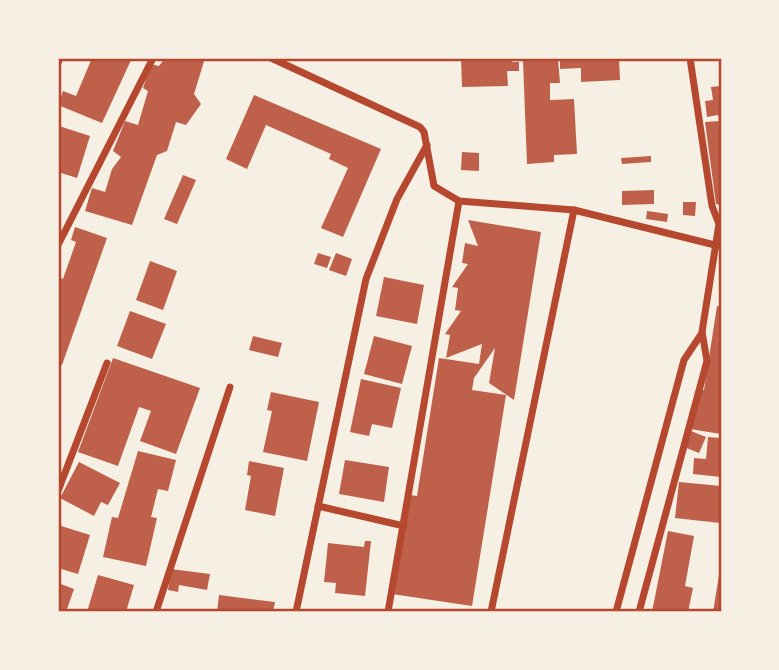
<svg xmlns="http://www.w3.org/2000/svg" width="779" height="670" viewBox="0 0 779 670" font-family="Roboto,sans-serif">
<rect width="100%" height="100%" fill="#f6efe4"/>
<g fill="#bf614a">
<polygon points="92,58 132,58 102,123 58,105 63,91 76,96"/>
<polygon points="165,58 205,58 194,94 201,104 186,125 176,122 167,151 157,155 132,225 85,211 92,188 105,192 112,169 121,157 113,151 125,121 138,125 148,91 143,88 151,64 159,66"/>
<polygon points="461,58 512,58 512,62 519,62 519,71 507,71 508,86 462,87"/>
<polygon points="580,58 619,58 620,80 581,82 581,68 560,69 560,60"/>
<polygon points="558,59 560,83 550,83 550,100 574,99 577,154 554,155 554,162 527,164 523,61"/>
<polygon points="721,86 721,205 716,204 705,122 719,121 718,115 707,117 705,101 713,100 711,87"/>
<polygon points="254,95 381,149 343,237 321,228 348,168 329,159 331,154 266,125 247,169 226,159"/>
<polygon points="59,126 90,136 77,178 58,172"/>
<polygon points="462,152 479,153 479,171 461,170"/>
<polygon points="651,156 651,162 622,164 621,158"/>
<polygon points="183,175 196,180 177,224 164,219"/>
<polygon points="654,190 654,204 622,205 622,191"/>
<polygon points="683,202 696,202 695,216 683,215"/>
<polygon points="647,211 668,214 667,222 646,219"/>
<polygon points="468,220 541,232 514,400 489,383 495,348 474,378 472,390 506,395 472,606 392,594 410,495 417,496 439,358 479,364 482,344 446,358 450,335 445,334 461,311 455,310 458,288 452,287 468,264 462,263 465,243 478,246"/>
<polygon points="75,227 107,238 62,365 58,364 58,277 63,279 76,242 71,240"/>
<polygon points="318,253 331,257 327,268 314,264"/>
<polygon points="336,253 352,259 346,276 329,270"/>
<polygon points="150,261 177,271 163,310 136,300"/>
<polygon points="384,277 424,285 417,324 376,316"/>
<polygon points="717,306 721,307 721,434 690,429 697,389 704,390"/>
<polygon points="130,311 166,324 152,359 117,346"/>
<polygon points="253,336 282,343 278,357 249,350"/>
<polygon points="374,336 412,346 402,384 364,374"/>
<polygon points="113,358 200,388 176,454 140,441 151,411 139,407 118,466 78,452"/>
<polygon points="361,379 401,388 392,428 372,424 369,436 350,432"/>
<polygon points="271,392 319,402 307,461 263,452 272,411 267,410"/>
<polygon points="691,431 706,437 699,453 684,447"/>
<polygon points="708,437 721,438 721,477 693,474 694,458 706,459"/>
<polygon points="138,451 176,460 168,491 158,489 151,517 157,518 146,566 103,557 112,517 118,518"/>
<polygon points="345,460 389,467 384,502 339,494"/>
<polygon points="249,461 284,468 275,516 245,510 251,476 247,475"/>
<polygon points="79,462 120,483 108,505 101,502 94,516 60,498"/>
<polygon points="679,482 721,486 720,523 675,518"/>
<polygon points="58,525 90,535 78,574 58,568"/>
<polygon points="668,531 694,536 685,586 693,588 688,612 652,612"/>
<polygon points="365,541 371,541 365,596 335,593 336,583 324,582 328,543 364,547"/>
<polygon points="171,569 210,574 207,590 179,585 178,592 168,590"/>
<polygon points="720,569 721,612 713,612"/>
<polygon points="98,575 134,585 126,612 87,612"/>
<polygon points="58,583 74,589 66,612 58,612"/>
<polygon points="219,595 275,602 273,612 217,612"/>
</g>
<g fill="none" stroke-linecap="round" stroke-linejoin="round">
<g stroke="#b5482f" stroke-width="7">
<polyline points="271,58 420,127 424,132 434,186 459,201 574,210 719,246"/>
<polyline points="58,63 60,58"/>
<polyline points="58,245 153,58"/>
<polyline points="58,491 107,363"/>
<polyline points="318,506 404,526"/>
<polyline points="156,612 230,387"/>
<polyline points="296,612 366,279 397,199 427,145"/>
<polyline points="388,612 459,201"/>
<polyline points="491,612 574,210"/>
<polyline points="616,612 684,360 702,333"/>
<polyline points="639,612 707,361 702,332 719,224 712,206 690,58"/>
</g>
</g>
<rect width="779" height="670" fill="none" stroke="#f6efe4" stroke-width="119"/>
<rect x="60" y="60" width="660" height="550" fill="none" stroke="#b5482f" stroke-width="2.5"/>
</svg>
